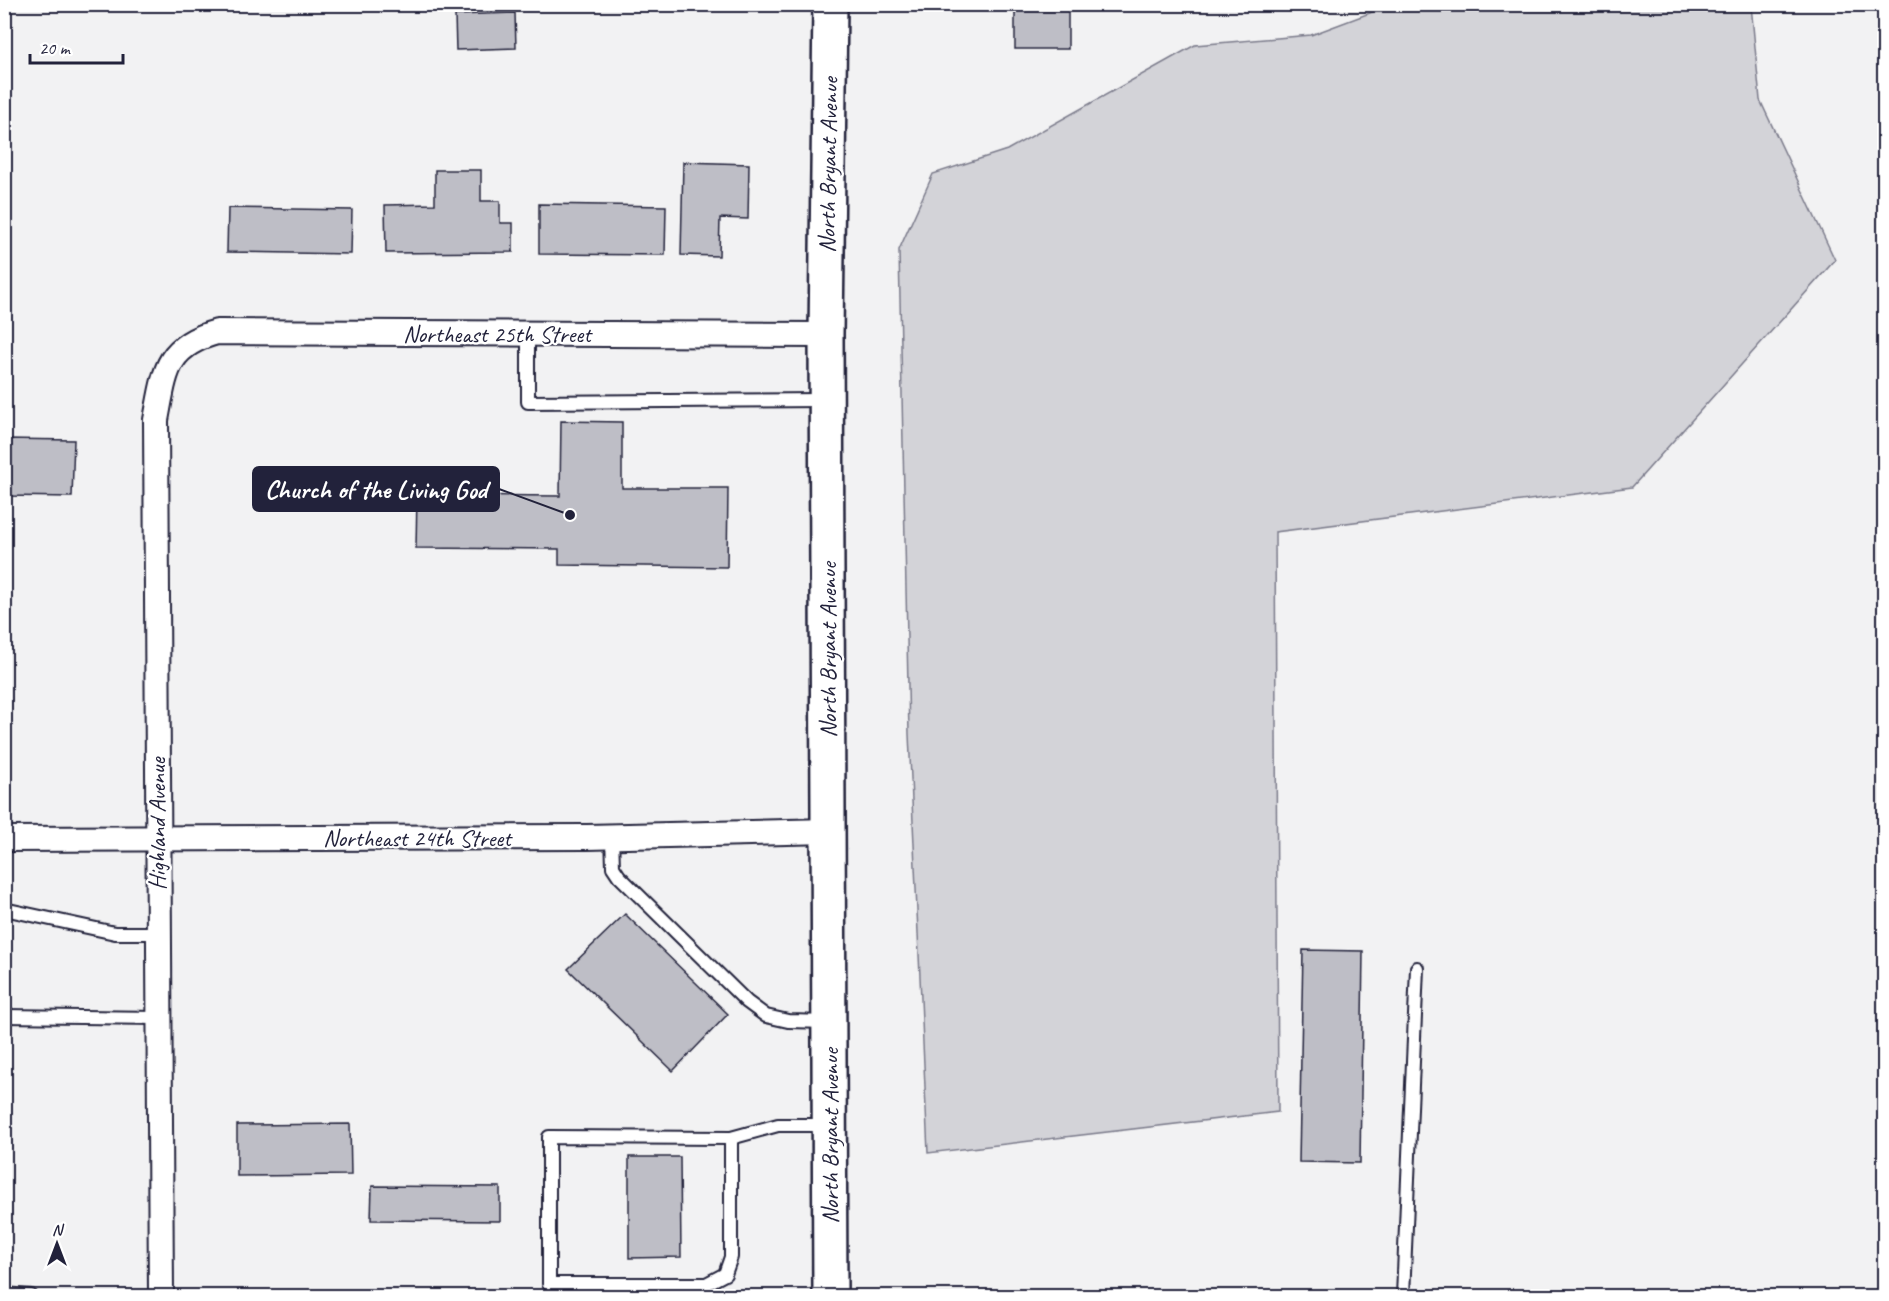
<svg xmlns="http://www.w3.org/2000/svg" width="1889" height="1301" viewBox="0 0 1889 1301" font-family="Caveat,sans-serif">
<rect width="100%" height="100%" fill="#f2f2f3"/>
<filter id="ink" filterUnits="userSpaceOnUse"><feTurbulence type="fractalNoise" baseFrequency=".0167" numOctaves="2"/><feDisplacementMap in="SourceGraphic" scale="12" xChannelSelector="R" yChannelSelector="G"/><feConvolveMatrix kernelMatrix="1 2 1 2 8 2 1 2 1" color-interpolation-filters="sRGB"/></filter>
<g filter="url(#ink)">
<polygon fill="#d3d3d8" stroke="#7a7a8a" stroke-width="1.5" points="1391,5 1751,5 1760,100 1835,260 1632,487 1275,532 1278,1112 928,1153 909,734 899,250 933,174 1007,150 1195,45 1311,35"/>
<g fill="#bebec6" stroke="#22223b" stroke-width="1.5">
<rect x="1015" y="4" width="53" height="45"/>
<polygon points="515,13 516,48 456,50 455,15"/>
<polygon points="683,162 749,164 748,219 720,218 719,256 681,255"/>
<polygon points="435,170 481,170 481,201 500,201 500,223 513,223 513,252 386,253 385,205 435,204"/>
<polygon points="539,204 666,206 665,255 539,254"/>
<polygon points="228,208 352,210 351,254 227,252"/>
<polygon points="561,421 622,422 622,488 728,488 727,567 559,565 559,549 416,548 417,495 560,496"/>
<polygon points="4,439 74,440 72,497 4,496"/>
<polygon points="625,914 728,1014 673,1071 568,969"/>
<polygon points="1303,950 1363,951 1360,1163 1299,1162"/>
<polygon points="350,1124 351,1175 237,1176 237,1125"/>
<polygon points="629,1157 680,1157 681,1257 629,1258"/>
<polygon points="372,1186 500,1187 500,1221 371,1220"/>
</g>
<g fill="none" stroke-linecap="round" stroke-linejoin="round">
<g stroke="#22223b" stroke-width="16">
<g id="lane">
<polyline points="528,334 528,402 825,400"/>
<polyline points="612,836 613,867 619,876 747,1002 766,1016 788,1021 828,1022"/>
<polyline points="4,909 115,933 157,933"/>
<polyline points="4,1016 158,1018"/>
<polygon points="549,1137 731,1138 731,1257 725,1274 706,1284 549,1284"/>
<polyline points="731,1138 778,1125 827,1125"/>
<polyline points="4,1294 31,1296"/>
<polyline points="1403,1296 1417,968"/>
</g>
</g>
<g stroke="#22223b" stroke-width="28">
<g id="street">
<polyline points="4,839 587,837 830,831"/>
<path d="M161,1296l-5,-876c9,-47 9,-74 61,-88l609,3"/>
</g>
</g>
<g stroke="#22223b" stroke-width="38">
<polyline id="secondary" points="830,1296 826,335 830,4"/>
</g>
<use href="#lane" stroke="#fff" stroke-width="12"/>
<use href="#street" stroke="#fff" stroke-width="24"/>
<use href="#secondary" stroke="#fff" stroke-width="33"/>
</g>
</g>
<g text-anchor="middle" stroke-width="4.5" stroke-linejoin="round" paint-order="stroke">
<g font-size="24" fill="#22223b" stroke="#fff">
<text transform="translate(828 165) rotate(-89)" y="8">North Bryant Avenue</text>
<text x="497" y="342">Northeast 25th Street</text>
<text transform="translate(828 650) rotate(-90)" y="8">North Bryant Avenue</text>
<text transform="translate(157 824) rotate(-90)" y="8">Highland Avenue</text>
<text x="417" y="846">Northeast 24th Street</text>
<text transform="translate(830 1136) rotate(-90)" y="8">North Bryant Avenue</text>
</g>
</g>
<path fill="none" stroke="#22223b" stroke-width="2" d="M570 515L499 489"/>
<circle fill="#22223b" stroke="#fff" stroke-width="2" cx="570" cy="515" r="6"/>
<rect fill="#22223b" stroke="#22223b" stroke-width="2" x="253" y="467" width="246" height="44" rx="6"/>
<g font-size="26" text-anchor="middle" font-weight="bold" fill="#fff">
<text x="376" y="498">Church of the Living God</text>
</g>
<rect width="1889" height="1301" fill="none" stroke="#fff" stroke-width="24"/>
<rect x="12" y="12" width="1865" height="1277" fill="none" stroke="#22223b" stroke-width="2" filter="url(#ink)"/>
<g transform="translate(57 1244)" stroke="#ffffff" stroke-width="4.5" paint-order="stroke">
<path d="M0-4.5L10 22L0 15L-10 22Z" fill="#22223b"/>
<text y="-9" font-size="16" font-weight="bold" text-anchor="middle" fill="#22223b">N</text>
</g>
<path d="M30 54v9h93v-9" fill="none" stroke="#22223b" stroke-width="3"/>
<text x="39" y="54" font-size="18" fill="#22223b" stroke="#ffffff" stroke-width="4.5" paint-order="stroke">20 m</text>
</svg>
